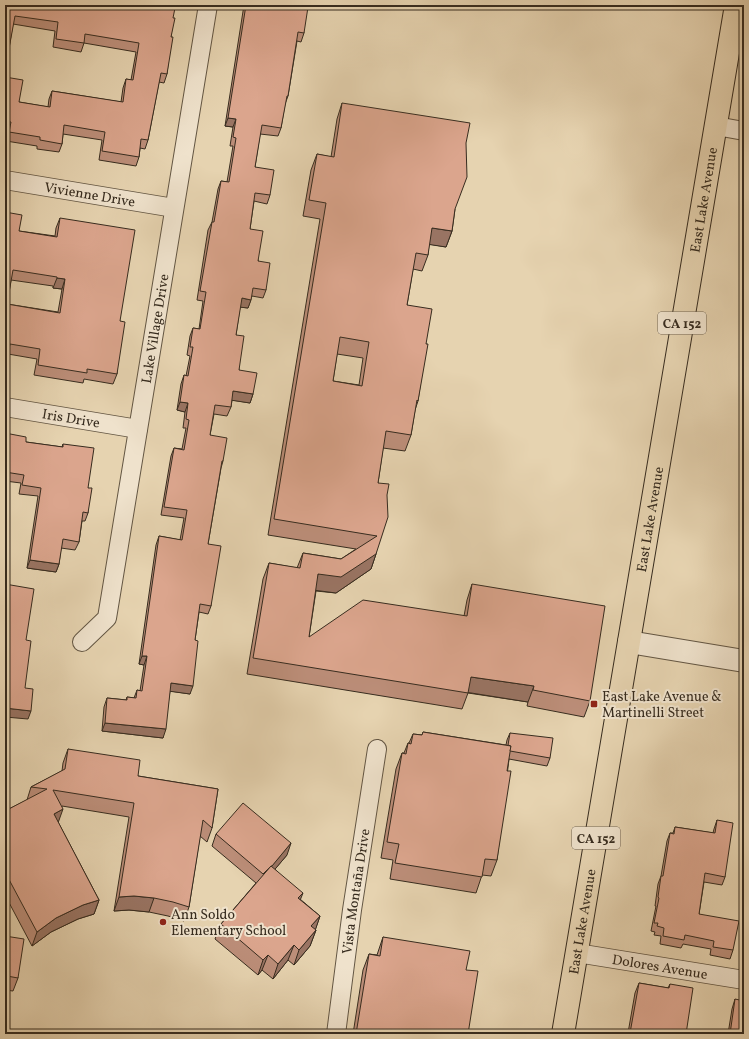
<svg xmlns="http://www.w3.org/2000/svg" width="749" height="1039" viewBox="0 0 749 1039" font-family="Vollkorn,serif">
<rect width="100%" height="100%" fill="#e6d3b0"/>
<filter id="stains"><feTurbulence type="fractalNoise" baseFrequency=".005" numOctaves="4"/><feColorMatrix values="0 0 0 0 .2 0 0 0 0 .09 0 0 0 0 .02 0 0 0 .5 -.17"/></filter>
<radialGradient id="worn" r=".72"><stop offset=".6" stop-color="#630" stop-opacity="0"/><stop offset="1" stop-color="#630" stop-opacity=".3"/></radialGradient>
<g fill="none" stroke-linecap="round" stroke-linejoin="round">
<g stroke="#635643" stroke-width="20">
<g id="minor">
<polyline points="716,126 744,131"/>
<path id="s1" d="M5,180l169,28"/>
<path id="s2" d="M5,407l133,22"/>
<path id="s3" d="M82,642l25,-24 101,-613"/>
<path id="s4" d="M577,953l167,27"/>
<path id="s5" d="M336,1034l16,-124 25,-161"/>
</g>
</g>
<g stroke="#635643" stroke-width="24">
<polyline id="tertiary" points="629,642 744,661"/>
</g>
<g stroke="#372c1f" stroke-width="24">
<g id="primary">
<path id="s6" d="M563,1034l173,-1029"/>
</g>
</g>
<use href="#minor" stroke="#efe2cc" stroke-width="18"/>
<use href="#tertiary" stroke="#efe2cc" stroke-width="22"/>
<use href="#primary" stroke="#e6d3b0" stroke-width="22"/>
</g>
<g fill="#bc8e79" stroke="#372c1f" fill-rule="evenodd">
<polygon points="5,5 173,18 167,74 164,83 159,82 148,140 145,149 140,148 139,157 136,166 99,160 102,140 63,134 62,144 59,152 37,149 37,146 6,141 8,130 5,130 5,77 19,102 48,107 49,99 52,91 121,102 123,88 126,79 131,80 136,52 84,43 81,52 53,47 55,31 13,24 8,54 5,62"/>
<polygon points="244,5 297,5 304,33 301,42 297,41 288,96 285,104 281,128 278,136 260,134 255,167 270,195 267,204 254,201 250,229 266,290 263,298 252,296 248,308 240,307 236,335 239,370 253,394 250,403 232,400 231,407 227,416 214,414 210,435 223,461 221,468 208,544 211,606 208,614 199,612 195,640 190,694 170,691 163,738 102,731 104,707 107,698 126,700 127,697 134,698 137,690 140,691 144,665 139,664 156,545 159,536 180,540 184,518 161,515 171,456 174,448 182,449 186,428 183,428 185,412 177,410 181,384 184,375 186,376 190,356 187,355 190,336 193,328 199,329 203,301 197,300 208,230 212,222 218,189 221,181 227,182 233,146 230,146 233,127 225,126"/>
<path d="M342,103l113,106 -3,22 -6,16 -17,-3 -1,11 -6,16 -9,-2 -6,36 19,39 -8,57 -3,9 -4,25 -6,16 -22,-3 -5,35 -2,71 -5,15 -35,24 -20,-2 -7,46 155,-21 3,-16 5,-16 118,117 -6,16 -57,-11 1,-4 -60,-9 -6,16 -215,-35 16,-95 6,-16 28,5 6,-15 38,6 15,-10 -88,-14 52,-316 -17,-3 8,-46 6,-16 14,3 6,-38zM337,354l26,4 -4,27 -26,-4z"/>
<path d="M5,212l14,19 36,5 1,-8 4,-10 60,103 -3,53 -4,10 -29,-5 -1,4 -49,-8 3,-16 -29,-5 -3,9zM11,280l42,6v2l9,1 -4,23 -51,-8z"/>
<polygon points="744,262 744,291 740,290"/>
<polygon points="5,433 26,442 62,447 63,444 88,488 88,513 85,521 82,521 79,542 75,550 61,548 59,564 56,572 27,568 38,496 19,494 21,483 5,481"/>
<polygon points="423,732 506,745 507,740 510,733 550,758 547,766 509,759 497,860 491,876 482,875 476,893 390,879 393,860 381,858 396,769 402,753 404,753 408,743 409,743 413,734 422,735"/>
<polygon points="68,749 138,776 218,789 212,828 207,842 200,836 189,907 184,921 168,916 149,912 129,910 114,911 129,817 62,806 58,822 99,900 94,914 78,919 51,932 32,946 5,895 5,811 27,800 31,787 62,771 63,763"/>
<polygon points="717,820 725,877 722,885 704,882 699,914 733,950 730,959 710,955 711,949 683,944 681,948 660,944 661,936 654,935 655,932 651,931 656,906 655,906 658,884 661,876 667,841 670,833 673,833 675,827 713,833 714,829"/>
<polygon points="216,834 287,855 275,869 300,899 320,916 315,930 316,930 310,946 294,965 288,960 273,979 262,970 258,975 215,939 221,924 256,883 212,846"/>
<polygon points="5,936 18,978 13,991 5,990"/>
<polygon points="383,937 466,970 468,1034 353,1034 363,970 369,954 377,955"/>
<polygon points="639,983 668,988 670,984 686,1034 623,1034 624,1032 628,1033 635,993"/>
<polygon points="735,999 744,1034 728,1034 732,1009"/>
</g>
<g fill="#997463" stroke="#372c1f">
<polygon points="228,118 236,119 233,127 225,126"/>
<polygon points="432,228 452,231 446,247 426,244"/>
<polygon points="57,278 65,279 62,289 53,288"/>
<polygon points="242,298 251,300 248,308 239,307"/>
<polygon points="5,354 8,354 5,363"/>
<polygon points="233,391 253,394 250,403 230,400"/>
<polygon points="180,402 188,403 185,412 177,410"/>
<polygon points="376,554 371,569 336,593 313,590 318,574"/>
<polygon points="30,560 59,564 56,572 27,568"/>
<polygon points="142,656 147,656 144,665 139,664"/>
<polygon points="471,677 534,686 528,702 465,692"/>
<polygon points="171,683 193,686 190,694 168,691"/>
<polygon points="5,708 31,711 28,719 5,717"/>
<polygon points="105,723 166,729 163,738 102,731"/>
<polygon points="63,809 58,823 54,814"/>
<polygon points="291,843 287,855 260,887 264,875"/>
<polygon points="303,893 297,908 298,898"/>
<polygon points="134,896 154,898 149,912 129,910 114,911 119,897"/>
<polygon points="99,900 94,914 78,919 51,932 32,946 37,932 56,918 83,905"/>
<polygon points="320,916 315,931 311,926"/>
<polygon points="316,930 310,946 294,965 299,950"/>
<polygon points="294,945 288,960 273,979 278,964"/>
<polygon points="268,955 262,970 258,975 263,960"/>
</g>
<g fill="#dba58d" stroke="#372c1f" fill-rule="evenodd">
<polygon points="5,5 158,5 175,8 173,18 175,18 171,37 173,37 167,74 161,73 148,140 141,139 139,157 102,151 105,132 64,125 62,144 40,140 40,137 9,132 11,122 5,121 5,77 23,80 19,102 50,107 52,91 123,102 126,79 133,80 139,43 85,34 84,43 56,39 58,22 15,16 8,54 5,53"/>
<polygon points="246,5 297,5 308,7 304,33 298,32 288,96 287,96 281,128 262,125 255,167 274,170 270,195 255,193 250,229 263,231 258,261 270,263 266,290 253,288 251,300 242,298 236,335 244,336 239,370 257,373 253,394 233,391 231,407 215,405 210,435 227,438 223,461 222,461 208,544 221,546 211,606 200,604 195,640 198,641 193,686 171,683 166,729 105,723 107,698 127,700 127,697 136,698 137,690 142,691 147,656 142,656 159,536 182,540 187,510 164,507 174,448 184,450 189,420 186,419 188,403 180,402 184,375 188,376 193,347 190,347 193,328 200,329 206,292 200,291 212,222 214,222 221,181 229,182 236,138 233,137 236,119 228,118"/>
<path d="M342,103l128,20 -4,20 1,34 -12,32 -3,22 -20,-3 -4,27 -12,-2 -9,52 25,4 -6,35h2l-10,57 -1,-1 -6,35 -25,-4 -8,52 11,1 -2,11 1,22 -12,37 -35,23 -23,-3 -9,63 54,-37 104,16 5,-32 133,22 -15,95 -57,-11 1,-4 -63,-9 -3,16 -215,-35 16,-95 31,5 3,-15 38,6 36,-23 -103,-17 52,-316 -17,-3 8,-46 17,3zM340,337l29,5 -7,44 -29,-5z"/>
<path d="M5,212l17,3 -3,16 38,6 3,-19 75,12 -15,91 5,1 -8,52 -30,-5v4l-49,-8 2,-16 -30,-5 -2,10h-3zM13,270l44,7v1l8,1 -5,34 -53,-9z"/>
<polygon points="744,274 744,282 743,282"/>
<polygon points="5,433 26,437 26,442 63,447 63,444 94,448 88,488 92,488 88,513 83,512 79,542 63,539 59,564 30,560 41,488 22,485 24,475 5,472"/>
<polygon points="5,584 34,589 26,640 31,641 25,688 33,689 31,711 5,708"/>
<polygon points="423,732 511,746 507,771 511,771 497,860 485,859 482,877 395,863 399,844 387,842 402,753 406,754 408,743 411,744 413,734 422,735"/>
<polygon points="510,733 553,738 550,758 510,751 511,746 508,745"/>
<polygon points="68,749 140,760 138,776 218,789 212,828 203,820 189,907 173,902 154,898 134,896 119,897 134,803 53,790 63,809 54,814 99,900 83,905 56,918 37,932 5,872 5,811 47,789 31,787 65,769"/>
<polygon points="243,803 291,843 272,866 271,866 263,874 216,834"/>
<polygon points="717,820 733,823 725,877 705,873 699,914 739,921 733,950 713,947 714,941 685,935 684,940 663,936 664,928 657,926 658,923 654,923 659,898 658,897 661,876 663,876 670,833 674,834 675,827 715,833"/>
<polygon points="271,866 303,893 298,898 320,916 311,926 316,930 299,950 294,945 278,964 268,955 263,960 221,924"/>
<polygon points="5,936 24,939 18,978 7,976 6,986 5,986"/>
<polygon points="383,937 470,951 466,970 478,971 468,1034 356,1034 369,954 380,956"/>
<polygon points="639,983 669,988 670,984 693,988 686,1034 623,1034 624,1032 630,1033"/>
<polygon points="735,999 744,1001 744,1034 730,1034"/>
</g>
<g fill="#8f2418" stroke="#efe2cc" stroke-width="1.5">
<rect x="590" y="700" width="8" height="8" rx="2"/>
<circle cx="163" cy="922" r="4"/>
</g>
<g text-anchor="middle" stroke-width="4" stroke-linejoin="round" paint-order="stroke">
<g fill="#efe2cc" stroke="#6e6353" stroke-width="1">
<rect x="658" y="312" width="48" height="22" rx="3"/>
<rect x="572" y="827" width="48" height="22" rx="3"/>
</g>
<g font-size="13" font-weight="bold" fill="#372c1f">
<text x="682" y="328">CA 152</text>
<text x="596" y="843">CA 152</text>
</g>
<g font-size="14" fill="#372c1f" stroke="#efe2cc">
<text dy="5" stroke="none"><textPath href="#s1" startOffset="86">Vivienne Drive</textPath></text>
<text dy="5" stroke="none"><textPath href="#s6" startOffset="846">East Lake Avenue</textPath></text>
<text dy="5" stroke="none"><textPath href="#s3" startOffset="328">Lake Village Drive</textPath></text>
<text dy="5" stroke="none"><textPath href="#s2" startOffset="67">Iris Drive</textPath></text>
<text dy="5" stroke="none"><textPath href="#s6" startOffset="522">East Lake Avenue</textPath></text>
<text dy="5" stroke="none"><textPath href="#s5" startOffset="144">Vista Montaña Drive</textPath></text>
<text dy="5" stroke="none"><textPath href="#s6" startOffset="114">East Lake Avenue</textPath></text>
<text dy="5" stroke="none"><textPath href="#s4" startOffset="84">Dolores Avenue</textPath></text>
</g>
<g font-size="14" fill="#372c1f" stroke="#efe2cc" text-anchor="start">
<text x="602" y="701">East Lake Avenue &amp;<tspan x="602" dy="16">Martinelli Street</tspan></text>
<text x="171" y="919">Ann Soldo<tspan x="171" dy="16">Elementary School</tspan></text>
</g>
</g>
<rect width="749" height="1039" fill="none" stroke="#e6d3b0" stroke-width="20"/>
<rect x="6" y="6" width="737" height="1027" fill="none" stroke="#372c1f" stroke-width="2"/>
<rect x="10" y="10" width="729" height="1019" fill="none" stroke="#372c1f"/>
<rect width="100%" height="100%" filter="url(#stains)"/>
<rect width="100%" height="100%" fill="url(#worn)"/>
</svg>
